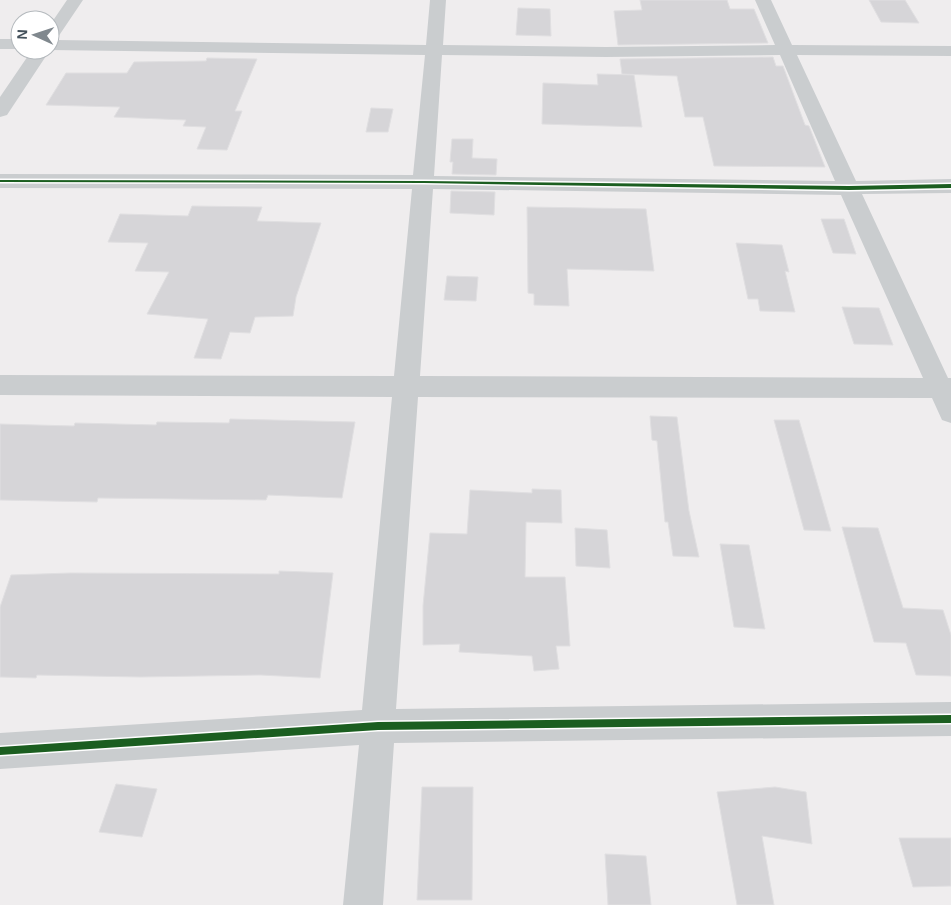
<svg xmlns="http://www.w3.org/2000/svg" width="951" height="905" viewBox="0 0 951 905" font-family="Helvetica,sans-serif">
<rect width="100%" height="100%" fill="#efedee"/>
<g fill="#d6d5d8" stroke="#e0dfe1">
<polygon points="640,0 727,0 730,9 754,9 768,43 618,45 614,11 642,10"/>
<polygon points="869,0 905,0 919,23 881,22"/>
<polygon points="518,8 550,9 551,36 516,35"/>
<polygon points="773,57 776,66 783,66 805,125 809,126 825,167 714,166 703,117 685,117 677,76 622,74 620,59"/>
<polygon points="207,58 257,59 235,111 242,111 227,150 197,149 206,127 183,126 186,120 114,117 120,107 46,105 66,73 127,73 134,62 206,61"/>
<polygon points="597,74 634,75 642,127 542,124 543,83 598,85"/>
<polygon points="371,108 393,109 388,132 366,132"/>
<polygon points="452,139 473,139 472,158 497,159 496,175 452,174 453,162 450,162"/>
<polygon points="451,191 495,192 494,215 450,213"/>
<polygon points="192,206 262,207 257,221 321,223 296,297 293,316 255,317 250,333 230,332 221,359 194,358 208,319 147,314 169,272 135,271 148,243 108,242 120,214 188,216"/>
<polygon points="527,207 646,209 654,271 567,269 569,306 534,305 534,294 528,293"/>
<polygon points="821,219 844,219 856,254 833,253"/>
<polygon points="736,243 782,245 789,272 785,271 795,312 760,311 758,299 748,299"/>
<polygon points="447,276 478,277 476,301 444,300"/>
<polygon points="842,307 879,308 893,345 854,344"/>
<polygon points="650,416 677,417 689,511 699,557 673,556 668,522 665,522 657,441 652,440"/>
<polygon points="230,419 355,422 342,498 268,495 266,500 98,498 97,502 0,500 0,424 74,426 75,423 156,425 157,422 229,423"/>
<polygon points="774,420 799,420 831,531 804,530"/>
<polygon points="532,489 561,490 562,523 526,522 525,577 565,577 570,646 556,646 559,669 534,671 532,656 459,652 460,644 423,645 423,606 430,533 467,534 470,490 532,493"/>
<polygon points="842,527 878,528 903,608 943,610 951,635 951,676 916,675 906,643 874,642"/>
<polygon points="575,528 607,530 610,568 576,566"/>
<polygon points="720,544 749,545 765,629 734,627"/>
<polygon points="279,571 333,573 320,678 261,675 141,677 37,675 36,678 0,677 0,607 11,575 71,573 279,574"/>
<polygon points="116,784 157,789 142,837 99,832"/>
<polygon points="422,787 473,787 472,900 417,900"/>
<polygon points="775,787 806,792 812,844 762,836 774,905 737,905 717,792"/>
<polygon points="899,838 951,838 951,886 913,887"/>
<polygon points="605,854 646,856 651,905 608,905"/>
</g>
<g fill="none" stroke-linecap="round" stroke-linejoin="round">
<g fill="#cacdcf" fill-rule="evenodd">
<path d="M67,0h16l-27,40 370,5 4,-45h16l-3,45 163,2 169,-2 -20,-45h16l21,45 159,1v10l-154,-1 59,126 95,-2v14l-89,1 86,184h3v45l-9,-3 -10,-22 -514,-1 -22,312 555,-7v34l-557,7 -11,162h-40l16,-160 -359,24v-36l362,-23 30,-313 -392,-2v-20l394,1 18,-187 -412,-1v-14l413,1 12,-120 -375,-5 -43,65 -7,2v-20l32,-47h18v-25zM442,55l164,2 174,-2 55,126 -401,-5zM433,189l408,6 82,183 -503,-2z"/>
<rect x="0" y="39" width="20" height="10"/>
</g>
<g stroke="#fff" stroke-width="3">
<g id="cycleway">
<polygon points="0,180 424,181 849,186 951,184 951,188 849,190 424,183 0,182"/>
<polygon points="951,715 951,723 378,730 0,755 0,747 378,722"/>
</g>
</g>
<use href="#cycleway" fill="#1b5e20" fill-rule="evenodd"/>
</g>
<g transform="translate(35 35) rotate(273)"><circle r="24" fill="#ffffff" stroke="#b4b9bd"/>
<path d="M0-4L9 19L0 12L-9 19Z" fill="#80888e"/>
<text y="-8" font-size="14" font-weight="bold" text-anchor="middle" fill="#44515b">N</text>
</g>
</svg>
